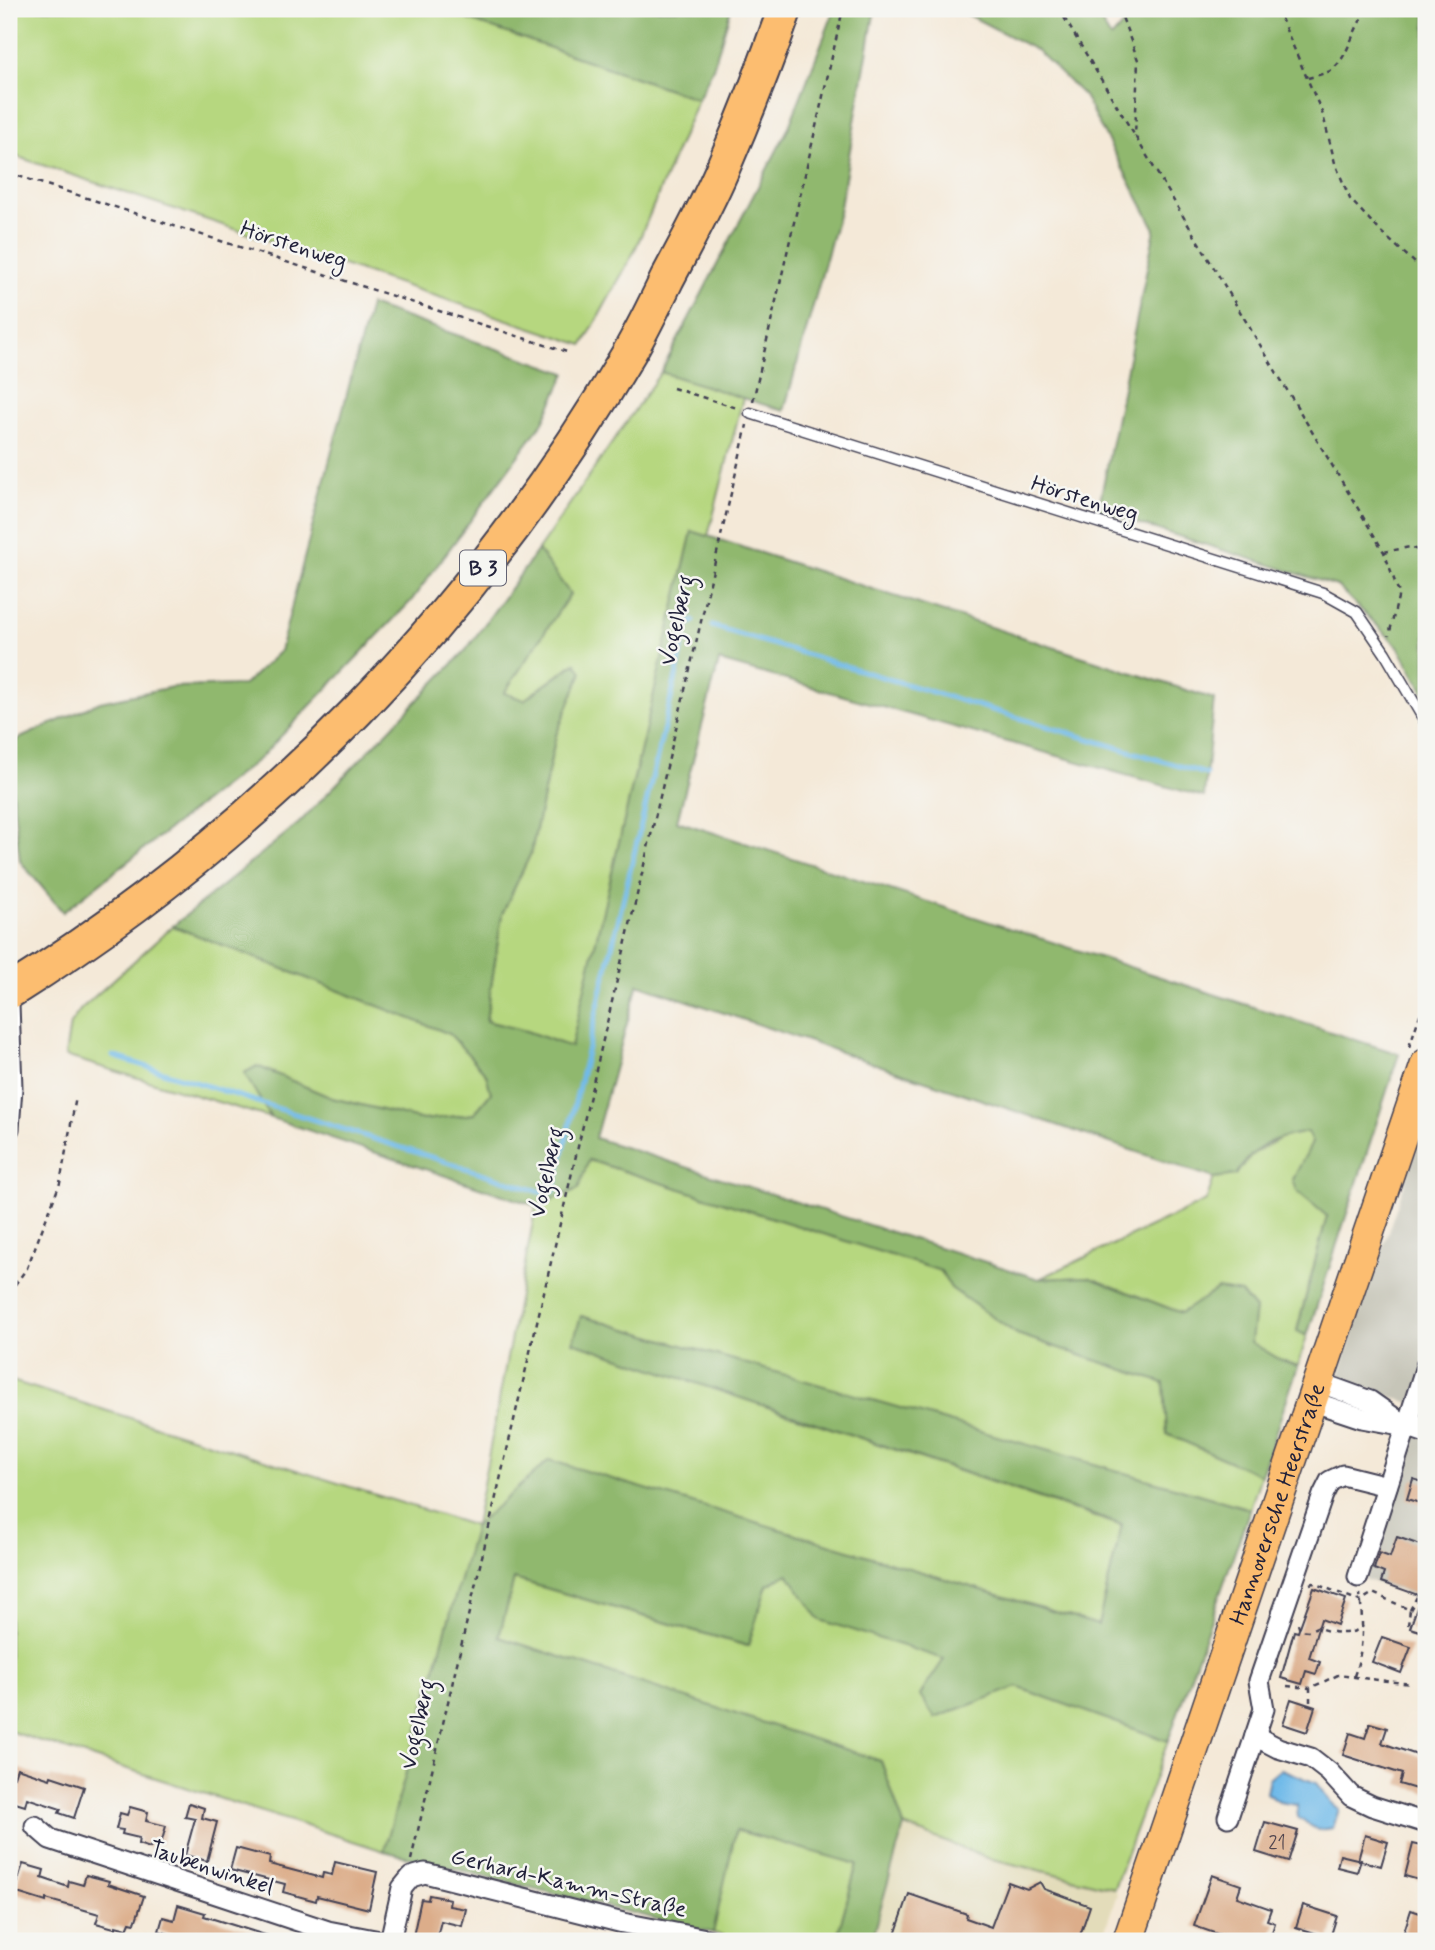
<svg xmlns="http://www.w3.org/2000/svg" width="1435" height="1950" viewBox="0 0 1435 1950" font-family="Mynerve,sans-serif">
<rect width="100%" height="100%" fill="#f6f6f2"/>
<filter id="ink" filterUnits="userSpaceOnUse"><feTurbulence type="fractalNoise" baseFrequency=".0143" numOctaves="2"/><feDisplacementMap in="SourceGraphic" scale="14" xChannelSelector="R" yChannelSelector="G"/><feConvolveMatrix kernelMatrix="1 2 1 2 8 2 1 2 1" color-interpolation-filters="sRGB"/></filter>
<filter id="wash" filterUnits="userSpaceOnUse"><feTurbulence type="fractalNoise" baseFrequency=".00686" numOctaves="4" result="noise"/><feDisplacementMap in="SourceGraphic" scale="28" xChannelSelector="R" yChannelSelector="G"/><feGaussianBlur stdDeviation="1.57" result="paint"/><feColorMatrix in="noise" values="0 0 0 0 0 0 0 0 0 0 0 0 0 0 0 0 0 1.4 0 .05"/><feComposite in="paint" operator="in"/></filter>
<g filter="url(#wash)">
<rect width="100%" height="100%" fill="#f4e9d8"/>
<polygon fill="#e3dcba" points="904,1826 988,1858 1114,1888 1117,1894 1101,1941 871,1941"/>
<polygon fill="#c6c5b8" points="1426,1121 1426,1600 1364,1579 1422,1407 1338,1378"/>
<g fill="#b6d77f" stroke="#6c7c5d" stroke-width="2">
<polygon points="16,9 438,9 698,99 634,252 583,345 9,154 9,43"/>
<polygon points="661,372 743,398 708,536 692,532 571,1047 526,1031 486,1021 502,914 531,853 556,735 582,672 575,663 524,700 504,693 570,594 538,550"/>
<polygon points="173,926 450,1034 486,1074 491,1093 474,1114 423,1120 332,1098 257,1066 245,1074 271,1118 65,1056 70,1024 81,1009"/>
<polygon points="1308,1132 1312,1143 1297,1191 1327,1216 1297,1330 1307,1336 1298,1366 1279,1359 1250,1342 1255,1309 1218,1289 1182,1313 1088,1277 1039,1279 1206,1201 1214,1178 1236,1175 1247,1157 1283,1137"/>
<polygon points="588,1160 941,1271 951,1288 1017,1334 1164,1383 1167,1434 1261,1475 1250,1509 581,1316 574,1342 1122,1526 1098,1625 549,1460 475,1527 384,1851 9,1731 9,1380 475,1526 536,1206 578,1189"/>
<polygon points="788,1574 820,1620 945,1659 935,1718 1017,1687 1168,1741 1114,1888 988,1858 904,1826 881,1761 499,1637 514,1579 747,1646 767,1585"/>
<polygon points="735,1830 857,1864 836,1941 747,1941 713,1933"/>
</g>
<g fill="#90b86e" stroke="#596d54" stroke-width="2">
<polygon points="438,9 731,9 713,68 698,99"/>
<polygon points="835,9 875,9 839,212 784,411 661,372 788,129"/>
<polygon points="957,9 1093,9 1111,38 1137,9 1426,9 1426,696 1398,646 1337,586 1098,511 1155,229 1084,96 1038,51"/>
<polygon points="370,305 566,373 543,422 411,601 260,758 63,912 20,861 11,780 16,740 100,702 172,687 244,685 280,651"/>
<path d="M692,531l522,168 -10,98 -485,-136 -42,160 722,233 -92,282 -10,-5 30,-115 -30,-25 -4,-12 19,-36 -5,-11c-33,6 -52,12 -71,43l-22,3 -576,-194 -43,154 444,141 49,-2 93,36 37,-24 23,4 14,16 -4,33 28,17 19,7 -37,109 -94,-41 -3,-51 -147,-49 -66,-46 -10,-17 -352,-111 -11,29 -42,17 -265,-88 -27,-45 13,-7 75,32 91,22 51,-6 17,-21 -5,-19 -36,-40 -277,-108 126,-103 167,-173 72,-100 32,44 -66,99 20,7 52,-37 6,9 -26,63 -25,118 -29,61 -16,107 40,10 45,16z"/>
<polygon points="581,1316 1250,1509 1168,1741 1017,1687 935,1718 920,1695 944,1659 820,1620 788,1574 767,1585 748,1646 514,1579 499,1637 881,1761 904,1826 871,1941 836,1941 857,1864 736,1830 713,1933 384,1851 475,1526 549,1460 1098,1625 1122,1525 573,1342"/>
</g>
<polygon fill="#70bae9" stroke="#496e92" stroke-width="2" points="1281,1769 1316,1783 1333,1805 1339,1809 1333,1828 1318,1830 1298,1818 1297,1805 1279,1802 1266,1793 1269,1779"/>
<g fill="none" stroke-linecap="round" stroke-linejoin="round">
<g stroke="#70bae9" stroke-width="5">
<polyline points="712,626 1206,774"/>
<polyline points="113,1056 544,1193 554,1191 677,673 687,625 694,621"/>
</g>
</g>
<g id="blocks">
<g fill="#dcad8a">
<polygon points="1413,1479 1426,1483 1426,1505 1407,1499"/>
<polygon points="1397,1537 1426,1547 1426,1633 1410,1628 1421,1596 1381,1582 1384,1573 1374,1569 1379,1553 1390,1557"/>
<polygon points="1314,1588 1346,1599 1337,1625 1321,1619 1309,1658 1320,1662 1316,1674 1306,1671 1302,1684 1281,1678 1294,1631 1298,1632"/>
<polygon points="1382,1637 1411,1647 1401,1673 1372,1662"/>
<polygon points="1291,1699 1315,1707 1307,1732 1283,1724"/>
<polygon points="1370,1723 1387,1728 1382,1743 1426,1758 1426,1792 1399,1784 1402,1774 1343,1755 1350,1733 1365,1738"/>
<polygon points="17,1768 50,1779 51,1776 84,1787 74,1818 59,1813 61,1809 27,1798 25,1806 9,1801 9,1775 14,1777"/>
<polygon points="189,1803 204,1808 202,1818 217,1822 207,1861 185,1855 195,1819 185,1817"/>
<polygon points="130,1807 148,1812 146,1821 166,1826 161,1844 152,1842 150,1848 138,1844 139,1838 122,1834 123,1830 116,1829 120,1813 127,1815"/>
<polygon points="1265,1822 1298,1831 1288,1862 1256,1852"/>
<polygon points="1365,1835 1388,1842 1381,1866 1358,1860"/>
<polygon points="1413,1844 1426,1847 1426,1882 1405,1876"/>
<polygon points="236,1848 270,1857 269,1864 322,1878 323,1873 332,1875 335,1862 377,1872 369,1909 317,1896 316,1901 283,1892 285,1884 230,1870"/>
<polygon points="1340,1855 1361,1860 1357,1872 1337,1867"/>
<polygon points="23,1864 44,1870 42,1878 68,1887 69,1881 83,1885 86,1875 109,1881 108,1884 144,1896 135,1923 130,1922 127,1929 116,1926 116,1928 114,1928 96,1923 99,1914 46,1899 46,1902 14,1892"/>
<polygon points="1212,1875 1241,1885 1237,1897 1271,1909 1267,1920 1275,1923 1269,1941 1245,1941 1224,1934 1223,1936 1194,1926"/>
<polygon points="1008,1882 1027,1889 1040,1882 1044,1889 1090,1906 1078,1941 893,1941 909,1894 967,1914 966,1918 991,1927"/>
<polygon points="429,1895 450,1899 449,1906 466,1909 462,1926 441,1921 436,1941 412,1941 421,1899 428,1900"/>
<polygon points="178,1905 205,1913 204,1916 275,1938 275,1941 193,1941 159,1931 163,1917 174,1920"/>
<polygon points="1303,1905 1337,1916 1330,1938 1296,1927"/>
<polygon points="1411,1910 1426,1915 1426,1941 1401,1941"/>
</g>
</g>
</g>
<g filter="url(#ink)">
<use href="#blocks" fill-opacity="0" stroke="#424053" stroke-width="2"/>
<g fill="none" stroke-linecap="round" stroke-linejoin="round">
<g stroke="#424053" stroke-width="13">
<g id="lane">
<polyline points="750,413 1323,593 1357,612 1385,653 1426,723"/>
<polyline points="1410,1425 1426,1419"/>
</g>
</g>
<g stroke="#424053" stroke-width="23">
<g id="street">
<polyline points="9,1004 12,1088 9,1129"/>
<polyline points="1318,1382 1370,1401 1400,1422"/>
<polyline points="1311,1401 1362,1418 1406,1426 1426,1433"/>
<polyline points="1358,1577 1426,1366"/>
<polyline points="1255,1736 1278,1748 1311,1758 1329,1772 1351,1796 1372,1806 1426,1823"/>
<polyline points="1228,1817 1264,1709 1259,1681 1323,1495 1330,1481 1343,1475 1387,1486"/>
<polyline points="35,1826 50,1839 328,1931 380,1941"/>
<polyline points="390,1941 402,1888 411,1877 425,1873 623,1923 717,1941"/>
</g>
</g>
<g stroke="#424053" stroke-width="33">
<g id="primary">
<path id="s1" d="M1128,1941l298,-877"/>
</g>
</g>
<g stroke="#424053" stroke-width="37">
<path id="highway" d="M9,992c257,-161 466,-377 620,-639 14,-24 26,-49 38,-74 19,-36 39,-72 55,-109 23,-53 44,-107 63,-161"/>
</g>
<g stroke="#424053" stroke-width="2.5" stroke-dasharray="5 5" stroke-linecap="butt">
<polyline points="1059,9 1384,552 1399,593 1389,636"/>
<polyline points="1119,9 1138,60 1135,137"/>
<polyline points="1277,9 1323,115 1335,163 1350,199 1381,232 1426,273"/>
<polyline points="1390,9 1393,10 1404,9"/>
<polyline points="1422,9 1426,10"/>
<path d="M1308,78c7,-2 16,-4 22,-7 20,-13 22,-45 39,-62"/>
<polyline points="9,173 567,352"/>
<polyline points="673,388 737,408"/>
<polyline points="753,401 843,9"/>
<polyline points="1384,552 1410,547 1426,553"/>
<polyline points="1409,1047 1426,997"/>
<polyline points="9,1293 27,1268 60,1183 76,1097"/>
<polyline points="1310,1584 1313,1583 1360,1601 1373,1593 1410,1610 1408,1625"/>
<polyline points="1410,1610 1420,1591 1426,1588"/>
<path d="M1298,1624l2,6 8,1 9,-4c13,6 35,10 46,-1"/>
<path d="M1354,1676c10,-27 9,-53 6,-82"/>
<polyline points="1287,1686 1310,1688"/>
<polyline points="1310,1702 1310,1688 1338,1675 1411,1684"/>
<polyline points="411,1860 747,425"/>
</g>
<use href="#lane" stroke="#fff" stroke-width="10"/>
<use href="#street" stroke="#fff" stroke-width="19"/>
<use href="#primary" stroke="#fcbd6f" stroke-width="30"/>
<use href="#highway" stroke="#fcbd6f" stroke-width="33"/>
</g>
</g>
<g text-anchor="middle" stroke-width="5" stroke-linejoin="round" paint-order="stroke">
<g font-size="19" fill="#50454f">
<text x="1277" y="1849">21</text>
</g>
<rect fill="#f6f6f2" stroke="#626272" stroke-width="2" x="460" y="550.5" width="46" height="35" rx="5"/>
<g font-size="21" font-weight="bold" fill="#22223b">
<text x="483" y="575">B 3</text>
</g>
<g font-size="23" fill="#22223b" stroke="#f6f6f2">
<text transform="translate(294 244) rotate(18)" y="8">Hörstenweg</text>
<text transform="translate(1085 498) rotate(17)" y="8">Hörstenweg</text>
<text transform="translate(676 620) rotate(-77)" y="8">Vogelberg</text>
<text transform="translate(546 1172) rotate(-77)" y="8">Vogelberg</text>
<text dy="8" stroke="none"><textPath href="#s1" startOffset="462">Hannoversche Heerstraße</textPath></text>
<text transform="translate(417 1724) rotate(-77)" y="8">Vogelberg</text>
<text transform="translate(212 1867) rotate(18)" y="8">Taubenwinkel</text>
<text transform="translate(569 1882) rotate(13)" y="8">Gerhard-Kamm-Straße</text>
</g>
</g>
<rect width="1435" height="1950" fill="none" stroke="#f6f6f2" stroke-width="35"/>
</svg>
